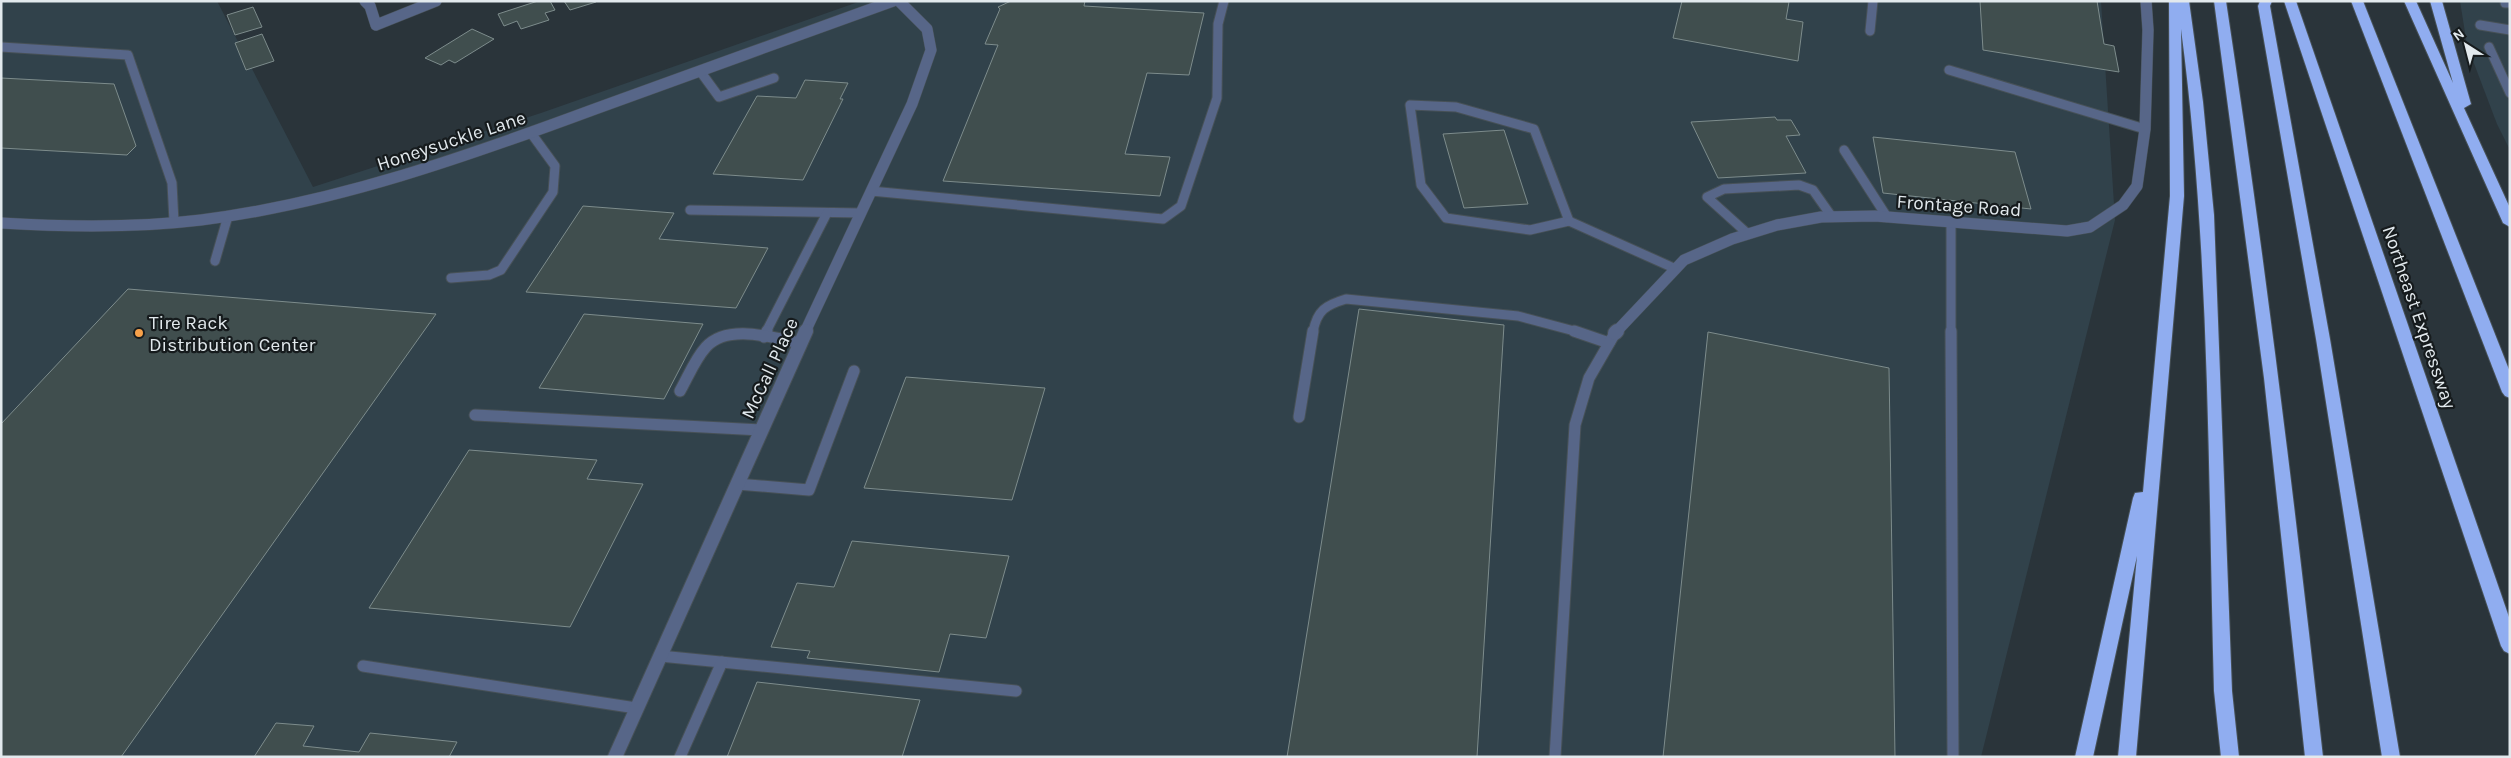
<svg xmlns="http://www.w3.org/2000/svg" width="2511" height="758" viewBox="0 0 2511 758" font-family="Karla,sans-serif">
<rect width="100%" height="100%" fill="#2a343a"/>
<g fill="#31424b">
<polygon points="1,1 217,1 313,187 541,113 861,1 2101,1 2115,220 1981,757 1,757"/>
<polygon points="2460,1 2510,1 2510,150 2497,124 2467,45"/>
</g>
<g fill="#404e4e" stroke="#7d8c8c">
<polygon points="538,1 550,1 555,10 545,13 549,20 521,29 517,21 504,26 498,14"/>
<polygon points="564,1 596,1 596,2 570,10"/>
<polygon points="1011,1 1085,1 1084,6 1204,13 1189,75 1147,73 1125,154 1170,157 1160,196 943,181 998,45 985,44 1000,9 998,7"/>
<polygon points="1682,1 1789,2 1786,19 1803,22 1798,61 1673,38"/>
<polygon points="1980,1 2097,1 2104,44 2114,46 2119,72 1983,50"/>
<polygon points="253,7 262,27 235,35 227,15"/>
<polygon points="472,29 494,39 455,63 449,60 441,65 425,58"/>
<polygon points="262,34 274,61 246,70 235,43"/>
<polygon points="1,78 114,84 136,146 127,155 1,148"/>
<polygon points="805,80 848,83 840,99 843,99 803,180 713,174 757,96 796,98"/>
<polygon points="1775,117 1777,120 1791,120 1800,135 1786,136 1806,173 1718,178 1691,122"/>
<polygon points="1504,130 1528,204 1464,208 1443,134"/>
<polygon points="1873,137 2015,152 2031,209 1883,193"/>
<polygon points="583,206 674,213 659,239 768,248 736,308 526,292"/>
<polygon points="128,289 436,314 121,757 1,757 1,424"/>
<polygon points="1359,309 1504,325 1477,757 1287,757"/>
<polygon points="584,314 703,324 664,399 539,388"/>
<polygon points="1708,332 1889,368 1895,757 1663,757"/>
<polygon points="906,377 1045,388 1012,500 864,488"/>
<polygon points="469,450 597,460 587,479 643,484 570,627 369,608"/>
<polygon points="852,541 1009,556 986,638 950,634 939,672 807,658 810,651 771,647 797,583 834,587"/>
<polygon points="757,682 920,700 902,757 727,757"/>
<polygon points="276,723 314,726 303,746 359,752 370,733 457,742 449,757 254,757"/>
</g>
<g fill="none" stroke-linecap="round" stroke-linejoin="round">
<g stroke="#475157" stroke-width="11">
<g id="lane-far1">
<polyline points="2505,3 2510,3"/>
<polyline points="2480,25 2510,30"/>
<polyline points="1870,31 1873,1"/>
<polyline points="1,47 128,55 172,183 174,222"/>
<polyline points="2489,47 2510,93"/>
<polyline points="1949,70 2145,129"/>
<polyline points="700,71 719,97 774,78"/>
<polygon points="1410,105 1456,107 1534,129 1569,221 1530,230 1446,218 1421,185"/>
<polyline points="1844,150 1887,217"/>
<polyline points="871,191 1163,219 1181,206 1217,98 1218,24 1224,1"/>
<polyline points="690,210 861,213"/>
<polyline points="1569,221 1676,269"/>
<polyline points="1951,222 1951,332"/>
<polyline points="1748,234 1707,197 1724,189 1799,185 1813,190 1832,217"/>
<polyline points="215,261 228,216"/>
<polyline points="451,278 489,275 501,270 553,192 555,166 531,133"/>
<polyline points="766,332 827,213"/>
<path d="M1313,332c4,-22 13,-27 33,-33l172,17 60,16"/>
</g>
</g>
<g stroke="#475157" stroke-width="13">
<g id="lane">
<polyline points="1574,331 1609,343"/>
<polyline points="1951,331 1953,757"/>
<polyline points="764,337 767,331"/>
<path d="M680,391c8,-14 15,-32 26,-44 22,-24 67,-9 94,-4"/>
<polyline points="475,415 761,430"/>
<polyline points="1299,417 1313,331"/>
<polyline points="737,484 809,490 854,371"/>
<polyline points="660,656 1016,691"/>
<polyline points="363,666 636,708"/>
<polyline points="680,757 722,662"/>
<polyline points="1555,757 1575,425 1589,378 1615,333"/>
</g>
</g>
<g stroke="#475157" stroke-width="12">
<g id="street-far1">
<polyline points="365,1 370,6 376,25 436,1"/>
<path d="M1,223c67,4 134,5 200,-3 135,-17 267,-64 394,-111 99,-36 199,-72 298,-108"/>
<polyline points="805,332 912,104 931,50 927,29 899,1"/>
<polyline points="1616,332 1684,260 1732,239 1777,225 1821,217 1875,216 2067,231 2090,227 2123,205 2137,186 2145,129 2148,30 2146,1"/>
</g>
</g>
<g stroke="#475157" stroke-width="16">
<g id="street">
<polyline points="1615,333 1617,331"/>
<polyline points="615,757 806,331"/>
</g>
</g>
<g stroke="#475157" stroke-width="2">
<g id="highway">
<path d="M2169,1h20l14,101 11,113 18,476 7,66h-18l-7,-66c-6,-220 -4,-444 -33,-662l3,167 -48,561h-18l19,-201 -44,201h-18l58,-259 2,-5 8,-1 27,-296z"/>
<path d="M2214,1h12c38,251 69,503 97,756h-18l-41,-379z"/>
<polygon points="2260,1 2272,1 2270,6 2330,339 2400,757 2382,757 2316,339 2258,6"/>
<polygon points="2284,1 2296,1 2510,620 2510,654 2504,651 2501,646"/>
<polygon points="2351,1 2363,1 2510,372 2510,398 2505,396 2502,392"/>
<polygon points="2404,1 2416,1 2453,83 2430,1 2442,1 2471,104 2464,108 2510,208 2510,227 2503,223"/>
</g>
</g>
<use href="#lane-far1" stroke="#576688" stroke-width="9"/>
<use href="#lane" stroke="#576688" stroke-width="11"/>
<use href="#street-far1" stroke="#576688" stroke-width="11"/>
<use href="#street" stroke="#576688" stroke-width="14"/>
<use href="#highway" fill="#90adf0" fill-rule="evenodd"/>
</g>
<circle fill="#f7a14a" stroke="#161b1d" stroke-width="2" cx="139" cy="333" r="5"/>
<g text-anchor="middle" stroke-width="4.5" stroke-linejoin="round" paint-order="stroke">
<g font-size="19" fill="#e2e9ed" stroke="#161b1d">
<text transform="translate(451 140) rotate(-18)" y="7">Honeysuckle Lane</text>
<text transform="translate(1959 205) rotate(4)" y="7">Frontage Road</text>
<text transform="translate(2420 317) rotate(71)" y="7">Northeast Expressway</text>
<text transform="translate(769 368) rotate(-65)" y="7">McCall Place</text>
</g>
<g font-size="19" fill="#e2e9ed" stroke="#161b1d" text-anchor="start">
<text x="149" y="329">Tire Rack<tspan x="149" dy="22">Distribution Center</tspan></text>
</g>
</g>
<rect width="2511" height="758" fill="none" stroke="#e2e9ed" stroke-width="5"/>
<g transform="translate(2466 45) rotate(324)" stroke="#161b1d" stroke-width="4" paint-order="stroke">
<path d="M0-4L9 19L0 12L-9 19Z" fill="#e2e9ed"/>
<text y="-8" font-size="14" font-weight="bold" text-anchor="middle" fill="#e2e9ed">N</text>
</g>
</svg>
